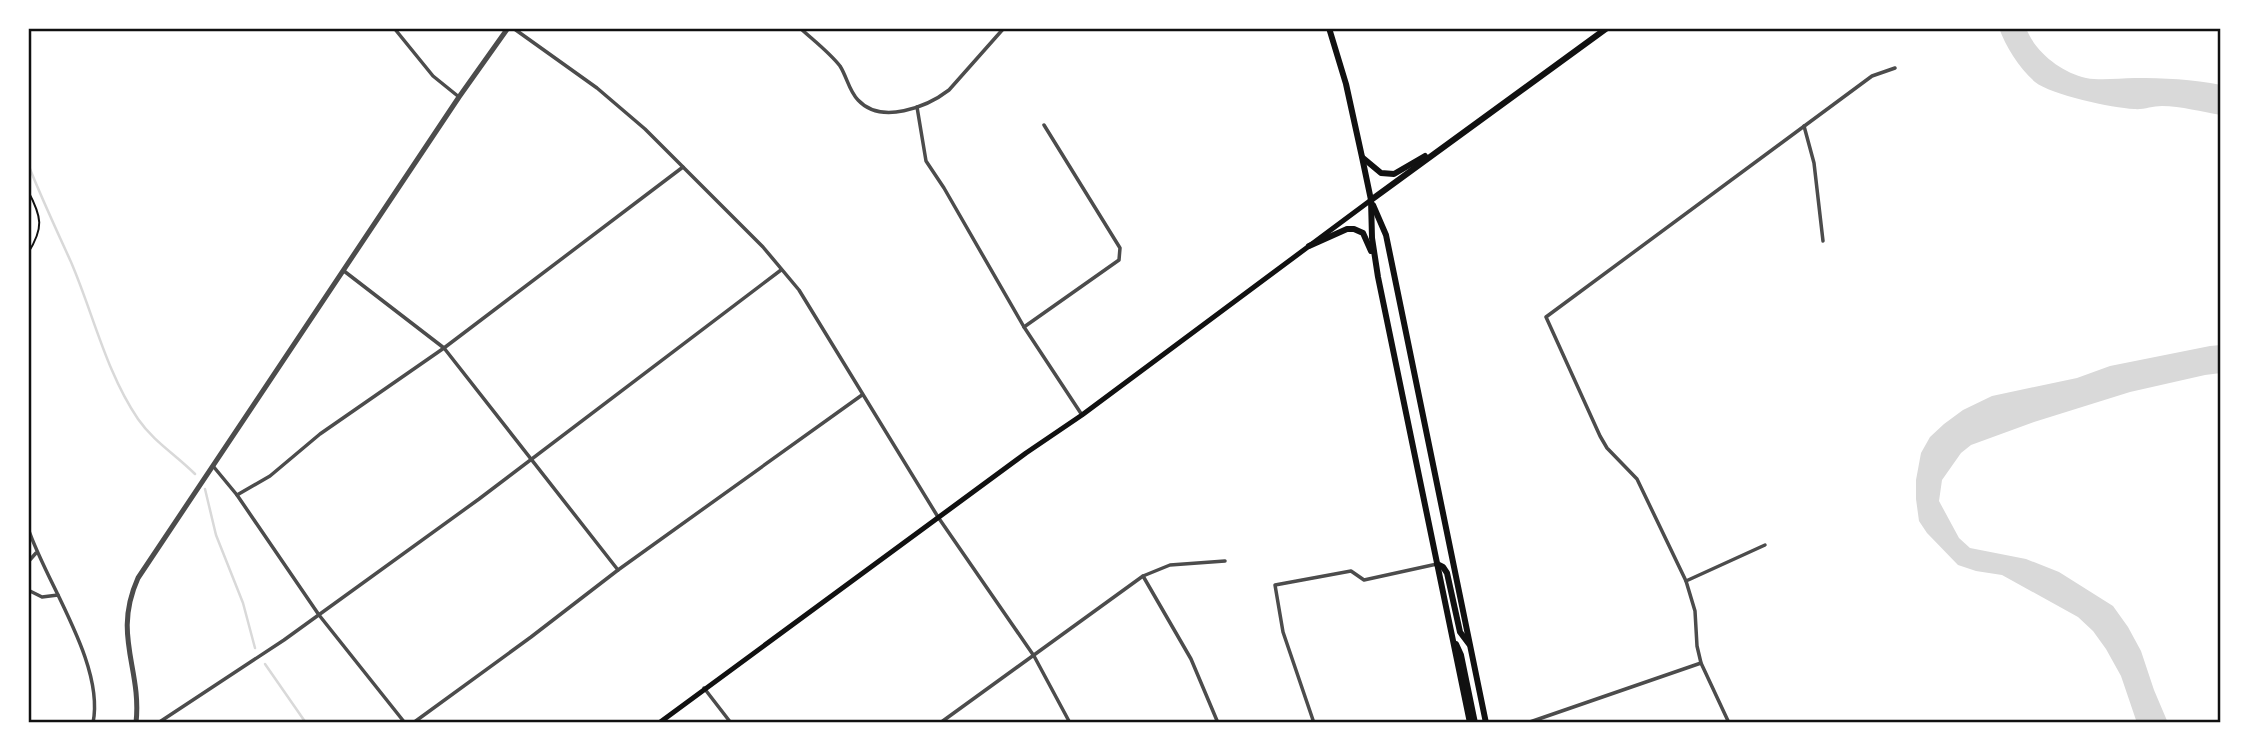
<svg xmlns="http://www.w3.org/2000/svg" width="2249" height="751" viewBox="0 0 2249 751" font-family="'Work Sans',sans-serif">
<rect width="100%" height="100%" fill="#fff"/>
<g fill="#d9d9d9">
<path d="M1999,28h27c9,24 35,44 60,50 16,3 33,0 49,0 28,0 58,1 86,7v30c-19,-3 -40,-9 -59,-9 -10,0 -19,4 -28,3 -21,-1 -83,-14 -99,-27 -16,-14 -29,-35 -36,-54z"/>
<polygon points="2221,345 2221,373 2205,375 2130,392 2034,422 1971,445 1961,453 1942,480 1939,501 1959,538 1970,548 2026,559 2059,572 2113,606 2128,627 2141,651 2154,690 2168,723 2137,723 2121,676 2106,649 2093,631 2078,617 2002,575 1976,571 1958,565 1927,533 1919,521 1916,499 1916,480 1921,453 1930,437 1944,424 1963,410 1992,396 2077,378 2110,366 2210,346"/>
</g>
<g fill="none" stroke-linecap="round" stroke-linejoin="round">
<g stroke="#d9d9d9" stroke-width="2.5">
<path d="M28,164c13,33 28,65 43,98 22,51 35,110 67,157 16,23 37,35 57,55"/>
<polyline points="205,489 216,535 243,603 255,648"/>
<polyline points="265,664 306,723"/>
</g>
<path stroke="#111" stroke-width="2" d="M28,191c14,26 16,37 0,62"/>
<g stroke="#4c4c4c" stroke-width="3.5">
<polyline points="394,28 433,76 459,97"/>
<polyline points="513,28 597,88 645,129 763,247 799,290 938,517 1034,656 1070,723"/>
<path d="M800,28c13,12 29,24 40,38 7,11 9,25 18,34 23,25 69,7 91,-10l55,-62"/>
<polyline points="917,107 926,161 944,188 1024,327 1082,415"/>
<polyline points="1804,126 1814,163 1823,241"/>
<polyline points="344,271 444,348 618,570"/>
<polyline points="1024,327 1119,260 1120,248 1044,125"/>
<polyline points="213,466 237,495 319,615 405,723"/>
<polyline points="237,495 270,476 320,434 444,348 683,167"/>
<path d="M28,528c18,55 77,136 65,195"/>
<polyline points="28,562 36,553"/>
<polyline points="1143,576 1191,659 1218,723"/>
<polyline points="1686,581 1765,545"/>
<polyline points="28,590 42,597 58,595"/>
<polyline points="704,688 731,723"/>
<polyline points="158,723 284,640 479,499 781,270"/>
<polyline points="413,723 531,637 618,570 862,395"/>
<polyline points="940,723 1143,576 1170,565 1225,561"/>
<polyline points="1314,723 1283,632 1275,585 1351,571 1364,580 1437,564"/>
<polyline points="1527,723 1701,663"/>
<polyline points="1729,723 1701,663 1697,646 1695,611 1686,581 1637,479 1607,448 1600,436 1546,317 1872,76 1895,68"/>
</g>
<path stroke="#4c4c4c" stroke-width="5" d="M136,723c6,-55 -24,-87 2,-145l321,-481 49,-69"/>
<polyline stroke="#111" stroke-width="5" points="659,723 1026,453 1082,415 1371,200"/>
<g stroke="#111" stroke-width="6">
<polyline points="1329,28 1346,84 1362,157 1371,200 1372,238 1378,277 1470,723"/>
<polyline points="1363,158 1381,173 1394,174 1425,156"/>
<polyline points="1371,200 1607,28"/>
<polyline points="1373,205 1386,235 1486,723"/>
<polyline points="1309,246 1347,229 1354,229 1363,233 1371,251"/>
<polyline points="1437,564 1443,567 1447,573 1460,632 1469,644"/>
<polyline points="1456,644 1461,655 1475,723"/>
</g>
</g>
<rect width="2249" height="751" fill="none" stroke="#ffffff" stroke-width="60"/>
<rect x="30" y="30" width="2189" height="691" fill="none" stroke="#111" stroke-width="2.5"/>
</svg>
